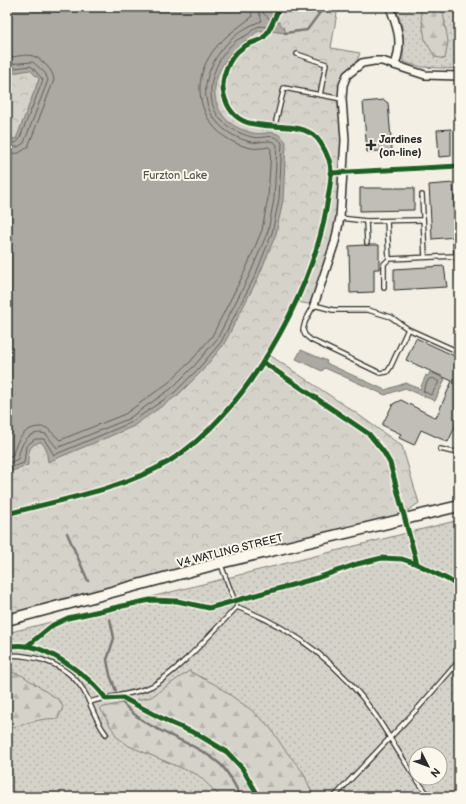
<svg xmlns="http://www.w3.org/2000/svg" width="466" height="804" viewBox="0 0 466 804" font-family="'Balsamiq Sans',sans-serif">
<defs>
<pattern id="grass-dots" width="8" height="8" patternUnits="userSpaceOnUse"><rect width="8" height="8" fill="#d5d2c9"/><path d="M2 2h.1M6 6h.1" fill="none" stroke="#b7b4ad" stroke-width="1.8" stroke-linecap="round"/></pattern>
<pattern id="forest-firs" width="22" height="20" patternUnits="userSpaceOnUse"><rect width="22" height="20" fill="#d5d2c9"/><path d="M5 1l3.5 6h-7zM16 11l3.5 6h-7z" fill="#b7b4ad"/></pattern>
<pattern id="park-crowns" width="20" height="18" patternUnits="userSpaceOnUse"><rect width="20" height="18" fill="#d5d2c9"/><path d="M2 6a3 3 0 1 1 6 0M12 15a3 3 0 1 1 6 0" fill="none" stroke="#b7b4ad"/></pattern>
</defs>
<rect width="100%" height="100%" fill="#f3efe4"/>
<filter id="ink" filterUnits="userSpaceOnUse"><feTurbulence type="fractalNoise" baseFrequency=".025" numOctaves="2"/><feDisplacementMap in="SourceGraphic" scale="8" xChannelSelector="R" yChannelSelector="G"/><feConvolveMatrix kernelMatrix="1 2 1 2 8 2 1 2 1" color-interpolation-filters="sRGB"/></filter>
<g filter="url(#ink)">
<g fill="url(#grass-dots)" stroke="#807e7a" fill-rule="evenodd">
<path d="M394,7h65v62l-37,-2 -19,-5c0,-22 3,-34 -9,-55z"/>
<path d="M459,520v277h-452v-164zM416,754h24v24h-24z"/>
</g>
<g fill="url(#forest-firs)" stroke="#807e7a">
<polygon points="420,7 442,7 448,41 445,59 435,57 425,40"/>
<path d="M7,670l16,6 37,25 3,6 -5,12c-18,-2 -34,6 -51,10z"/>
<polygon points="189,671 216,685 250,709 269,726 285,750 303,772 314,797 221,797 198,775 129,746 117,737 100,708 151,697"/>
</g>
<polygon fill="url(#park-crowns)" stroke="#807e7a" points="7,7 338,7 331,48 360,53 354,68 343,85 345,140 340,218 314,305 297,302 268,354 356,413 402,446 419,503 387,524 7,620"/>
<g fill="#aca9a2" stroke="#787772">
<path d="M7,7h258l20,22v4c-8,-1 -17,-3 -25,-2 -4,0 -8,6 -12,8 -25,15 -46,51 -24,78 6,8 19,14 29,16 15,3 21,-7 33,9l-3,58 -7,34 -18,44 -34,66 -22,27 -24,24 -46,32 -84,35 -2,-14 -5,-6c-13,2 -13,12 -13,23l-21,8v-335l9,1 23,-60 -9,-9 -23,4z"/>
<polygon points="301,350 327,361 326,363 385,390 406,383 420,389 426,375 428,376 430,372 445,379 435,401 405,388 385,395 325,368 322,371 296,359"/>
</g>
<g fill="none" stroke-linecap="round" stroke-linejoin="round">
<g stroke="#5f5d5b" stroke-width="1">
<path d="M7,58c19,-3 26,-7 40,8 4,4 6,8 7,14l-26,67 -9,6 -12,1"/>
<polyline points="7,64 33,62 45,73 48,80 24,143 18,147 7,147"/>
<polyline points="7,69 31,66 43,80 19,140 16,143 7,142"/>
<polygon points="433,378 439,382 431,395 423,391 428,380"/>
<path d="M7,457l6,-2c3,-17 15,-32 34,-27l13,12 65,-26 43,-31 23,-22 21,-25 33,-65 17,-41 6,-32 3,-49 -2,-2c-6,1 -13,2 -18,1 -42,-8 -64,-52 -43,-89 11,-20 27,-29 44,-42l-1,-10"/>
<path d="M7,464l11,-5c2,-14 10,-30 28,-25l11,14 71,-29 44,-31 23,-23 22,-26 33,-65 18,-43 6,-32 3,-54c-5,-8 -18,-1 -26,-3 -13,-3 -26,-10 -34,-20 -31,-36 7,-90 45,-101l-5,-14"/>
<path d="M7,469l17,-6 2,-17 9,-7h9l10,16 76,-32 45,-31 24,-24 22,-26 34,-66 17,-43 7,-34 3,-56c-8,-12 -19,-3 -30,-6 -12,-3 -24,-9 -32,-18 -19,-24 -6,-61 17,-79 3,-2 7,-3 10,-5 4,-3 6,-6 10,-8 5,-2 12,1 18,0v-3l-12,-11 -1,-6"/>
</g>
<g stroke="#787772" stroke-width="2.5">
<polyline points="285,33 307,30 324,7"/>
<polyline points="67,533 88,581"/>
<polyline points="110,619 114,638 107,660 110,675 116,691"/>
<path d="M122,702c25,31 68,36 98,62 8,7 16,23 21,33"/>
</g>
</g>
<g fill="#c0beb6" stroke="#2b2b2b">
<polygon points="384,100 388,103 392,150 367,152 363,102"/>
<polygon points="451,129 451,156 439,157 437,130"/>
<polygon points="453,183 456,237 432,239 429,185"/>
<polygon points="360,188 414,188 414,210 360,211"/>
<polygon points="365,245 379,245 379,269 374,269 374,292 350,293 349,246"/>
<polygon points="444,266 447,287 394,290 394,269"/>
<polygon points="416,338 459,358 459,418 448,442 421,430 414,445 399,438 401,434 382,425 393,404 401,400 436,418 452,381 406,360"/>
</g>
<g fill="none" stroke-linecap="round" stroke-linejoin="round">
<g stroke="#2b2b2b" stroke-width="6">
<g id="lane">
<polyline points="297,54 326,64 320,95"/>
<polyline points="276,121 284,88 342,99"/>
<polyline points="422,195 425,257"/>
<polyline points="340,218 366,221 422,220"/>
<polyline points="366,221 367,243"/>
<polyline points="387,221 389,259 456,256"/>
<polyline points="455,242 459,283"/>
<polyline points="384,288 384,264 389,259"/>
<polyline points="408,329 390,368 387,372 380,373 311,340 305,335 303,330 305,322 314,305 333,310 368,310 391,317 408,329 459,352"/>
<polyline points="440,449 453,452 459,450"/>
<path d="M237,607c57,21 105,59 139,109 18,27 33,56 54,81"/>
<path d="M7,655c31,0 64,10 79,40 6,13 11,28 20,39"/>
<path d="M90,702c20,-7 42,-6 62,-16 27,-15 62,-56 85,-79l-16,-42"/>
<polyline points="334,797 419,707 459,661"/>
</g>
</g>
<g stroke="#2b2b2b" stroke-width="10">
<g id="street">
<path d="M390,7c8,23 13,34 5,58"/>
<polyline points="314,305 335,242 340,218 345,140 342,99 343,85 347,75 362,63 374,61 382,61 425,75 459,76"/>
</g>
</g>
<g stroke="#2b2b2b" stroke-width="13">
<polyline id="secondary" points="7,620 220,563 459,506"/>
</g>
<use href="#lane" stroke="#fbf7ec" stroke-width="3.5"/>
<use href="#street" stroke="#fbf7ec" stroke-width="7"/>
<use href="#secondary" stroke="#fbf7ec" stroke-width="10"/>
<g stroke="#fbf7ec" stroke-width="8">
<g id="cycleway">
<polyline points="330,173 459,166"/>
<polyline points="263,362 369,434 383,451 390,463 417,564"/>
<path d="M7,514c55,-15 111,-23 161,-52 76,-46 143,-166 158,-252 2,-15 8,-36 3,-50 -3,-8 -9,-21 -17,-26 -28,-18 -76,8 -88,-39 -4,-16 4,-37 18,-47 6,-5 15,-6 21,-10 7,-6 11,-20 15,-27l-1,-4"/>
<path d="M7,646c6,0 13,-1 19,0 24,2 67,33 80,53l17,-1 48,25 26,11 30,18 15,16 17,29"/>
<polyline points="27,646 53,625 68,618 150,600 177,601 209,608 317,578 357,564 382,558 402,559 417,564 449,580 459,587"/>
</g>
</g>
<use href="#cycleway" stroke="#1b5e20" stroke-width="5"/>
</g>
</g>
<path fill="#2b2b2b" stroke="#fbf7ec" stroke-width="1.5" d="M369 139h4v4h4v4h-4v4h-4v-4h-4v-4h4z"/>
<g text-anchor="middle" stroke-width="4" stroke-linejoin="round" paint-order="stroke">
<g font-size="11" font-weight="bold" fill="#2b2b2b" stroke="#fbf7ec" text-anchor="start">
<text x="379" y="143">Jardines<tspan x="379" dy="13">(on-line)</tspan></text>
</g>
<g font-size="11" fill="#565552" stroke="#fbf7ec">
<text x="175" y="179">Furzton Lake</text>
</g>
<g font-size="11" fill="#2b2b2b" stroke="#fbf7ec">
<text transform="translate(230 550) rotate(-14)" y="4">V4 WATLING STREET</text>
</g>
</g>
<rect width="466" height="804" fill="none" stroke="#fbf7ec" stroke-width="24"/>
<rect x="12" y="12" width="442" height="780" fill="none" stroke="#2b2b2b" stroke-width="1.5" filter="url(#ink)"/>
<g transform="translate(428 766) rotate(132)"><circle r="19" fill="#fbf7ec" stroke="#a8a59f"/>
<path d="M0-3L7 15L0 10L-7 15Z" fill="#2b2b2b"/>
<text y="-6" font-size="11" font-weight="bold" text-anchor="middle" fill="#2b2b2b">N</text>
</g>
</svg>
